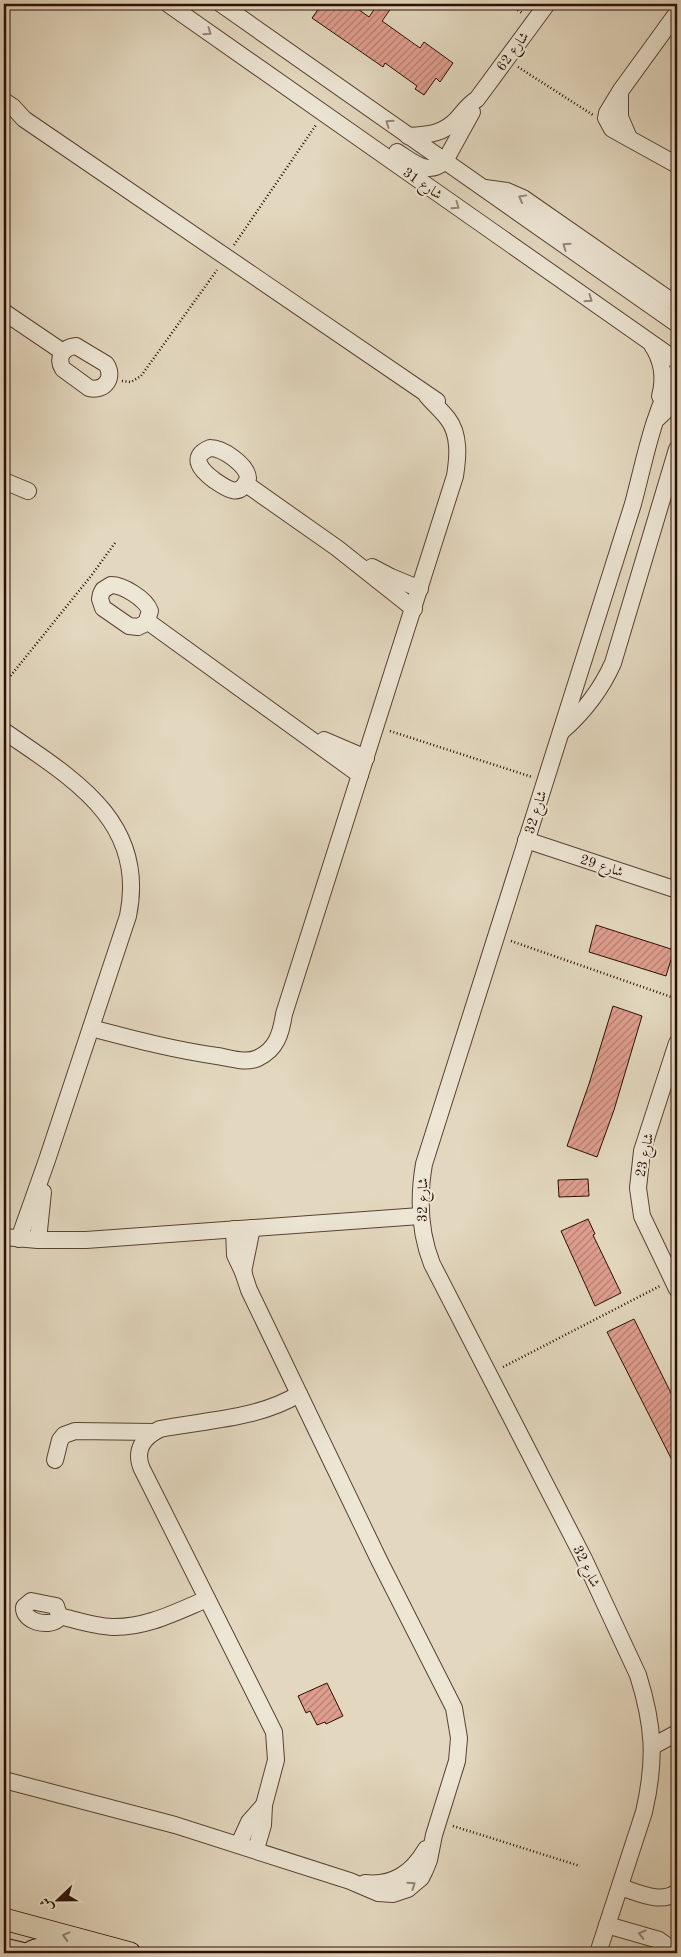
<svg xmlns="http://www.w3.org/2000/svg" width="681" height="1957" viewBox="0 0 681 1957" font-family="'Old Standard TT',Amiri,serif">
<defs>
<pattern id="building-hatch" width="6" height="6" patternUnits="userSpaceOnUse" patternTransform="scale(1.25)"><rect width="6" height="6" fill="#df9e8e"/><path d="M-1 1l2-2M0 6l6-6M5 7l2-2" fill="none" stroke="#b57f72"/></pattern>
</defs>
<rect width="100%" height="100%" fill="#e3d8bf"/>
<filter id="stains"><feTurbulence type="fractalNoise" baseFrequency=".004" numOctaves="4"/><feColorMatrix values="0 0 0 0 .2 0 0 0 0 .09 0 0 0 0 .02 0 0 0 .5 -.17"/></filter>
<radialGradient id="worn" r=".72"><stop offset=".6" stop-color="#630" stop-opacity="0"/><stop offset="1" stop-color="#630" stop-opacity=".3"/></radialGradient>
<g fill="url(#building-hatch)" stroke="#2c0f04">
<polygon points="322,4 351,4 369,17 378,4 394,4 382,21 420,48 424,42 453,63 440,82 436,78 424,95 415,89 417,86 385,63 383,67 312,18"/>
<polygon points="596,925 674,950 666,976 589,952"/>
<polygon points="613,1006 642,1016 614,1110 597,1157 567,1146 589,1084"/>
<polygon points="588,1179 589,1196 559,1197 558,1180"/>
<polygon points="588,1219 595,1234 593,1235 621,1293 595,1306 561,1231"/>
<polygon points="634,1319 677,1405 677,1470 607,1332"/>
<polygon points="327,1683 343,1716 326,1724 325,1722 317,1725 310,1711 306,1713 298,1696"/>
</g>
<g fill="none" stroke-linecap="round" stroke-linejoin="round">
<g stroke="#5a4133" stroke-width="18">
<g id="minor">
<polyline points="168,4 677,361"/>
<polyline points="221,4 677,324"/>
<polyline points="677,13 621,90 607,113 606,118 612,129 677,165"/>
<polyline points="620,93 620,117 629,138"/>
<polyline points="4,101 13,107 24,119 437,401"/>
<path d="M408,136c20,-1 36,-2 50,-18 6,-7 11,-14 19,-19l70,-95"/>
<path d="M397,152c16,10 31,25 48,9l27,-49"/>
<polyline points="485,188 507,191 523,198 677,305"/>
<polyline points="4,312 63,352"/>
<path d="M652,345c10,15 13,33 8,51"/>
<path d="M76,346l30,18c9,13 -1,28 -17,24l-26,-19c-7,-11 0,-22 13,-23z"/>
<polyline points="658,418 677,400"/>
<path d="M210,448c13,0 37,17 38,30 -8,21 -21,11 -34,2 -12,-9 -26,-23 -4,-32z"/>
<polyline points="4,481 28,491"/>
<polyline points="246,484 337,548 414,609"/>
<polyline points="372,567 391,577 420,589"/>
<path d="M111,585c12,0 35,14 39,26l-4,12 -8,4 -9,-1 -26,-18 -3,-9 1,-5 2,-4z"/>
<polyline points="147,621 360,775"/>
<path d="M4,731c66,46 144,89 124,185l-81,244 -28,79"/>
<path d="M561,732c23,-20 40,-42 52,-69l64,-214"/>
<polyline points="324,740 366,758"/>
<polyline points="526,840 677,890"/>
<path d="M91,1028c42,11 83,22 126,28 14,2 28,8 41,2 19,-9 23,-25 26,-44l171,-538c3,-19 5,-41 -7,-57 -6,-8 -14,-15 -21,-23"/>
<polyline points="677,1043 642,1151 638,1188 642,1216 677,1289"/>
<polyline points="234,1229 235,1255 244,1274"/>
<polyline points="4,1237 38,1240 86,1240 420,1216"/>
<polyline points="38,1240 43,1192"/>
<polyline points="55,1460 60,1440 64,1435 75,1431 154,1432"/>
<path d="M31,1601l25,5 3,9 -2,5c-9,7 -34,2 -33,-13z"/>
<path d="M59,1616c17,4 35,10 53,11 34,1 64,-15 95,-28"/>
<polyline points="653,1746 677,1733"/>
<polyline points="4,1780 175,1825 350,1881 378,1893 393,1894 408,1889 421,1878 425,1870 429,1860 434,1835 457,1761 459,1738 454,1708 379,1560 249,1290 243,1272 252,1228"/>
<polyline points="239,1844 249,1822 264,1805"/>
<path d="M256,1849l7,-24 1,-20 12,-45 -2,-28 -132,-263c-8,-18 1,-32 18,-40 46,-9 98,-10 139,-35"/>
<path d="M365,1883c28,3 47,-10 61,-34"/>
<path d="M620,1887c17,5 41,18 57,5"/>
<polyline points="607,1925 659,1940 666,1945 670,1953"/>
<path d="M598,1953l46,-141c12,-52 10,-86 -6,-137l-54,-116 -152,-295c-13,-33 -14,-65 -8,-100l209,-660c12,-45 20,-92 44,-133"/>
</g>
</g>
<g stroke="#2c0f04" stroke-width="23">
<g id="major">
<polyline points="4,1919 130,1953"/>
<polyline points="4,1949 21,1953"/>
<path d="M29,1953c12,-8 26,-3 39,0"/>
</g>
</g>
<g stroke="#2c0f04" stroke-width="2.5" stroke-dasharray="1 2.5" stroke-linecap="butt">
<polyline points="509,4 522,13"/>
<polyline points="518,67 593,115"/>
<polyline points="234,245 316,125"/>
<polyline points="122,381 131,382 141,376 217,270"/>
<polyline points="4,684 91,576 115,543"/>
<polyline points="390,731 532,777"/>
<polyline points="511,941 677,999"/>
<polyline points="4,1260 6,1251"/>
<polyline points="503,1367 660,1286"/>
<polyline points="4,1616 9,1609"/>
<polyline points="453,1826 580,1866"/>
</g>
<use href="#minor" stroke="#ede6d5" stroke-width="16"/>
<use href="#major" stroke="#e3d8bf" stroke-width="21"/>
</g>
<defs><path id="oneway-chevron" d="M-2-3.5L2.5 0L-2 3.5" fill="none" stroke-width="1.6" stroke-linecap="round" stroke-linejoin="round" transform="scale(1.25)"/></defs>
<g stroke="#968577">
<use href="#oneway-chevron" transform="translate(208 32) rotate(35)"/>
<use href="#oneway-chevron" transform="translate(389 123) rotate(-145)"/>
<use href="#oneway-chevron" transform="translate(522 198) rotate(-151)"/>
<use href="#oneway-chevron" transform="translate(456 206) rotate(35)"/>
<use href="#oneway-chevron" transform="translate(566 246) rotate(-145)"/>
<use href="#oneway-chevron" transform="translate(589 299) rotate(35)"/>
<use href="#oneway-chevron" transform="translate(412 1885) rotate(-35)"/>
<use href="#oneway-chevron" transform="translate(642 1934) rotate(-164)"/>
</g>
<use stroke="#917e6b" href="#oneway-chevron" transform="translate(66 1936) rotate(-165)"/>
<g text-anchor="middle" stroke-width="4" stroke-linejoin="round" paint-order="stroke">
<g font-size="14" fill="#2c0f04" stroke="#ede6d5">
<text transform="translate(512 51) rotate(-54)" y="5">شارع 62</text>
<text transform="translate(423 183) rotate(35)" y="5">شارع 31</text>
<text transform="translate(535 812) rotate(-72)" y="5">شارع 32</text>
<text transform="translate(602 865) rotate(18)" y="5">شارع 29</text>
<text transform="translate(644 1155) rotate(-78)" y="5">شارع 23</text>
<text transform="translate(422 1200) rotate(-89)" y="5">شارع 32</text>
<text transform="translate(587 1566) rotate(64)" y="5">شارع 32</text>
</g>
</g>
<rect width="681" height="1957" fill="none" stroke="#e3d8bf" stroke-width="20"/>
<rect x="5" y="5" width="671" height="1947" fill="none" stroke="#2c0f04" stroke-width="2.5"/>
<rect x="10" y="10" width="661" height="1937" fill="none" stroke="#2c0f04"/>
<g transform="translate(58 1900) rotate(248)" stroke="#ede6d5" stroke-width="4" paint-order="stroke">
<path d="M0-4L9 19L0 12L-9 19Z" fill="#2c0f04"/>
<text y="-8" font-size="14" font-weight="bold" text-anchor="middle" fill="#2c0f04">ش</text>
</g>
<rect width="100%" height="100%" filter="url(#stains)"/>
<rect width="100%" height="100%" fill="url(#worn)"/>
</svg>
